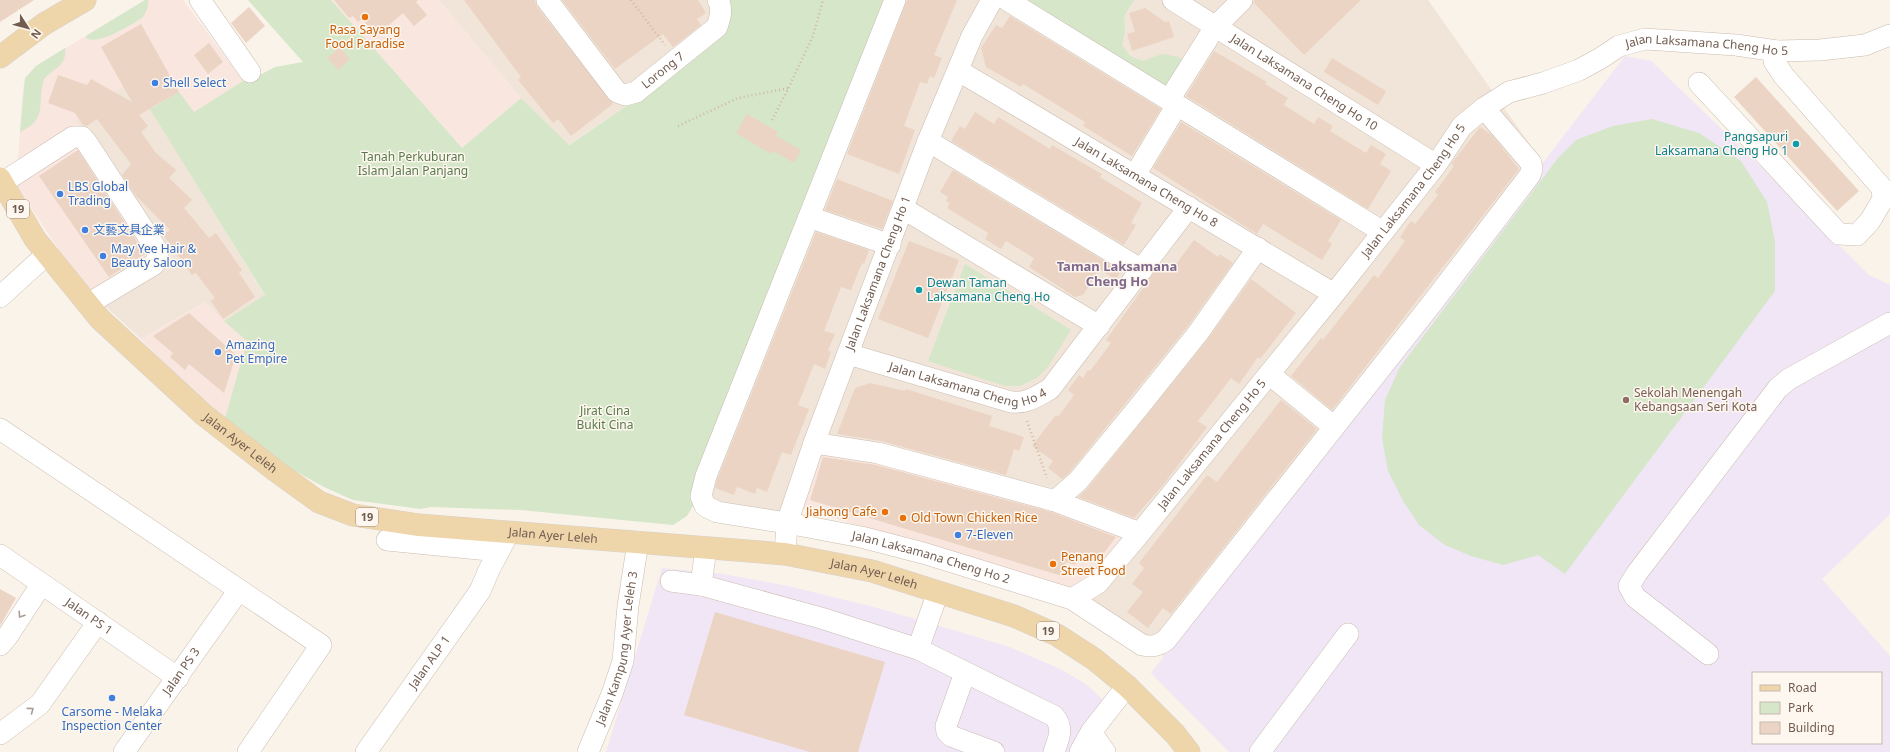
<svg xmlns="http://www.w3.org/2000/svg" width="1890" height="752" viewBox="0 0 1890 752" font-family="'Noto Sans','Noto Sans SC',sans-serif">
<rect width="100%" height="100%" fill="#faf3e9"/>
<g fill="#f0e5d8">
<polygon points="439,0 725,0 721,34 625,107 568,145 521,98"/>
<polygon points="887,0 1428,0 1543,163 1164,656 1080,592 801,508 777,512 696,501"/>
<polygon points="134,80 265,296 224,321 205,302 141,339 105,306 175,261 112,174 76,121 113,92"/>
</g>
<g fill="#f8e6df">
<polygon points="145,0 183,0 243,81 194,112 134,80 113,92 76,121 112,174 134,201 175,261 105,306 72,270 15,183 13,170 18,160 23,90 25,78 36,66"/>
<polygon points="331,0 439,0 521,98 462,148"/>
<polygon points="205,302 247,341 225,418 167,366 141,339"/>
<polygon points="821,448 874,455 1129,533 1080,592 801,508"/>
</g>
<g fill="#f0e6f6" fill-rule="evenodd">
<path d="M1625,56l26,5 105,101 113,113 21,10v229l-68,65 68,77v96h-661l-78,-79zM1753,673h128v70h-128z"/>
<polygon points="662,568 723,574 788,586 874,607 960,632 1012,648 1062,670 1087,685 1103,700 1074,752 606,752"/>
</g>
<g fill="#d5e6c9">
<path d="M145,0h3c1,8 -2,12 -6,18 -12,7 -44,28 -56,20v-2z"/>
<polygon points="248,0 331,0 462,148 521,98 569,145 625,107 721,34 725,0 887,0 696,501 687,516 673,525 521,510 431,507 421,509 353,500 324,487 288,467 225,418 247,341 224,321 265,295 150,109 179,92 194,112 243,81 254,78 275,67 303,62"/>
<polygon points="1020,0 1134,0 1124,16 1125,31 1122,45 1130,56 1143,61 1162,54 1180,57 1184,68 1171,89"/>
<path d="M65,48c2,18 -11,20 -21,31 -8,26 5,39 -24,53l5,-54 11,-12z"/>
<polygon points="1652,119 1699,133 1741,161 1767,202 1775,242 1775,291 1565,574 1538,555 1503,565 1471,556 1445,545 1419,525 1403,501 1388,471 1382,438 1385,400 1400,367 1558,158 1576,140 1613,126"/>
<polygon points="965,264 1071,330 1047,368 1037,378 1020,386 1005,386 928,361"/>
</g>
<g fill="#ecd4c4">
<polygon points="0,0 34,0 0,22"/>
<polygon points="334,0 418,0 416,2 427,15 414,26 403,13 376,36 362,19 358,22 353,16 349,18"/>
<polygon points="464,0 535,0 537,7 613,104 571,136 558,119 553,123 518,80 521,77"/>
<polygon points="562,0 698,0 706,13 697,19 701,25 673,47 663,34 615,69"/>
<polygon points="907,0 957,0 934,55 942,58 934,78 930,76 927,84 920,82 904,126 915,130 899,174 847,154"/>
<polygon points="1254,0 1361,0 1304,55 1254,3"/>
<polygon points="249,7 265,26 246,43 231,23"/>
<polygon points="1145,8 1165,22 1169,21 1174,37 1132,51 1127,34 1135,32 1129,13"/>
<polygon points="1010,16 1161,109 1132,156 1083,126 1085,122 1023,84 1021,87 986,67 981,48 996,25 1002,28"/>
<polygon points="141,24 179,92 139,115 148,126 141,132 156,153 176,170 169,178 192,200 184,208 209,238 216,233 242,270 239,273 255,297 223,319 211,301 215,298 196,273 192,275 163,235 170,230 136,196 122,175 131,164 97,119 87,126 83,125 75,113 48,103 58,75 87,85 91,79 132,102 101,47"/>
<polygon points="209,43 223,62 208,74 194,55"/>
<polygon points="340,47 350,59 338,70 327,58"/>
<polygon points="1214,51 1267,82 1265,84 1288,98 1284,105 1314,124 1318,117 1333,126 1330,131 1366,153 1371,145 1386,154 1380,164 1391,171 1368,209 1186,96"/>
<polygon points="1332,58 1386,91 1378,105 1324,72"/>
<polygon points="1756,77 1859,191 1837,211 1734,97"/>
<polygon points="975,112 994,124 998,117 1050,149 1052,145 1102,174 1100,177 1142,203 1131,223 1136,225 1124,245 951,141 960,126 965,129"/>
<polygon points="747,114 778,132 776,136 801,150 794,163 773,151 771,154 736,133"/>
<polygon points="1181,122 1341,220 1328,241 1332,244 1322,260 1263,224 1257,234 1153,168"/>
<polygon points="1480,127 1492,135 1519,169 1332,410 1291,376 1321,338 1323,340 1374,275 1378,278 1405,241 1400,237 1411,221 1415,224 1438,195 1435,192 1454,166 1451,164"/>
<polygon points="78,150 145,254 109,277 39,176"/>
<polygon points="953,170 1121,271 1116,280 1099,269 1083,295 1075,297 1029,267 1034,258 1006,241 1001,249 985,239 988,233 947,208 950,203 946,201 948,197 940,192"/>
<polygon points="837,179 893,201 882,229 825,210"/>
<polygon points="816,232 869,250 864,264 862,263 851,290 841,287 824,331 835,334 828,350 831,352 825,369 814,364 798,405 809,409 791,455 782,452 767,492 757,488 755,494 737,487 734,495 715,488 717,480"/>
<polygon points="1194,240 1218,257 1220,254 1233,263 1188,326 1069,473 1062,479 1048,468 1053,461 1032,446 1056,415 1058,417 1074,395 1068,390 1079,375 1083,378 1088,370 1090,371 1111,343 1106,340 1156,270 1158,272 1165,262 1173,268"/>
<polygon points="909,241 959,260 928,338 878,319"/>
<polygon points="1251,279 1296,313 1260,359 1258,357 1239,384 1231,378 1215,399 1198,421 1207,427 1163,485 1134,518 1078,497 1087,489 1207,340"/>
<polygon points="189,313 236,355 224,393 189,364 185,370 170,357 173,353 153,336"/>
<polygon points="870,383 905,391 906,389 992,416 989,426 1024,437 1019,451 1014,449 1006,475 881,441 837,434 855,388"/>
<polygon points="1281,400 1317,429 1171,614 1163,608 1148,628 1127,612 1143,592 1132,584 1144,568 1139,563 1207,475 1217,482"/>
<polygon points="823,457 876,465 1051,512 1116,537 1098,561 1078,555 1075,565 1066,562 1062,576 810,500"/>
<polygon points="0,589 16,598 0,626"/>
<polygon points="715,612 885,662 858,752 810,752 684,715"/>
</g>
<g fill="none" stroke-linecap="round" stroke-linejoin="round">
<g stroke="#cbbcb0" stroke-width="22">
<g id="minor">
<polyline points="200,0 250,72"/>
<path id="s1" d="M547,0l70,92 8,3 11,-3 81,-65c3,-9 6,-18 1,-27"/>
<path id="s2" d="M895,0l-189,476 -5,20 4,10 12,6 70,11 74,14 62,16 149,46 70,46c10,2 16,1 24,-5l267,-338 97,-127 2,-6 -1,-6 -47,-55"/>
<polyline points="1007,0 1383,232"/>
<path id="s3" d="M1173,0l263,165"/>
<path id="s4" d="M959,71l375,223"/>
<polyline points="1699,83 1839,234 1857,235 1870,221 1883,199 1882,188 1783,75 1774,61 1777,51"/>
<polyline points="1169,100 1215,27 1242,0"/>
<polyline points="928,141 1142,270"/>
<polyline points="1135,175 1177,105"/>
<polyline points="2,183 73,137 82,137 87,143 157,250 158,259 153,265 88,304"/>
<polyline points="904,209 1099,326"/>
<polyline points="809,217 890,245"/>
<polyline points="0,297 47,254"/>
<path id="s5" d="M848,354l163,48c16,2 26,-6 39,-13l139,-182"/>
<polyline points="1269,374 1334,427"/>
<polyline points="0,429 321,645 248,752"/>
<polyline points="814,443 878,453 1055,501 1140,533"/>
<polyline points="1055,501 1078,481 1138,408 1198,333 1258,248"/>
<polyline points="387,540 499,551"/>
<path d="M706,548l-5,37 120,33 97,31 136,67c10,12 5,22 0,36"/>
<path id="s6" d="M785,554l2,-31 27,-80 114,-302 44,-105 20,-36"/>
<path id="s7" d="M0,555l178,123"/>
<polyline points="671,581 701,585"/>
<path id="s8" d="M1072,599l26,-16 42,-50 194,-239 102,-129 26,-39 22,-18 25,-16 34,-9 36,-13 22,-12 18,-12 26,-7 91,6 41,6 43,-1 45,-5 25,-10"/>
<polyline points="0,645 7,637 41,585"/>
<polyline points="918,649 938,592"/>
<polyline points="1708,654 1635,597 1629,586 1637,573 1778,388 1789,379 1890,323"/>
<polyline points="965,673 946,726 947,732 951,736 994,752"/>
<polyline points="1091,732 1105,752"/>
<polyline points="0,734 40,704 98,622"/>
<path id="s9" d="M124,752l115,-162"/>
<path id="s10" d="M366,752l114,-161 9,-21 20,-38"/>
<path id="s11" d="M588,752l24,-58 11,-33 5,-55 10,-64"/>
<polyline points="1080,752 1091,732 1127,686"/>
<polyline points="1260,752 1348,634"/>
</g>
</g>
<g stroke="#d7d1ce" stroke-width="23">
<g id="major">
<polyline points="0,57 44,24 85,0"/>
<path id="s12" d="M0,179l35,60 65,80 104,96 72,56 43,31 34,13 66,10 366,29 87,17 142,45 43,19 37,24 33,27 48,48 14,18"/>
</g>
</g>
<g stroke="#d0b7a7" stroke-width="2.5" stroke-dasharray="1 3" stroke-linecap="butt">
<polyline points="631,0 665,45"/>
<polyline points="772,120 789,87 813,36 823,0"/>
<polyline points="678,126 738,98 789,88"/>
<polyline points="1027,421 1047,478"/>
</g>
<use href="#minor" stroke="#fff" stroke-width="21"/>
<use href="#major" stroke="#efd5aa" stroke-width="22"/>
</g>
<defs><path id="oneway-chevron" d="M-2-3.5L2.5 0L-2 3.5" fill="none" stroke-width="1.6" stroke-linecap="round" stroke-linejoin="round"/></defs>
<g stroke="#aa9d96">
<use href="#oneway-chevron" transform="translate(21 615) rotate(123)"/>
<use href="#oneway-chevron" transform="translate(31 710) rotate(-37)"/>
</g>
<g fill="#e8710a" stroke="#fdf7ef" stroke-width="1.5">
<circle cx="365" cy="17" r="4"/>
<circle cx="885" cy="512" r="4"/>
<circle cx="903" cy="518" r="4"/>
<circle cx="1053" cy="564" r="4"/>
</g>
<g fill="#3f7fe0" stroke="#fdf7ef" stroke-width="1.5">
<circle cx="155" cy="83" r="4"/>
<circle cx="60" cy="194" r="4"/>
<circle cx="85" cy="230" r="4"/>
<circle cx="103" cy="256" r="4"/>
<circle cx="218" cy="352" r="4"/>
<circle cx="958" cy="535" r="4"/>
<circle cx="112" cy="698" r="4"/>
</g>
<g fill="#0f9aa8" stroke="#fdf7ef" stroke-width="1.5">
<circle cx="1796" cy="144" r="4"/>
<circle cx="919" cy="290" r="4"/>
</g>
<circle fill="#8d6e63" stroke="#fdf7ef" stroke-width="1.5" cx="1626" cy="400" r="4"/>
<g text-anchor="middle" stroke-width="3" stroke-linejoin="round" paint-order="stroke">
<g fill="#fdf7ef" stroke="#9b8a80" stroke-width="1">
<rect x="7" y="200" width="22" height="18" rx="3"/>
<rect x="356" y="508" width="22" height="18" rx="3"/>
<rect x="1037" y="622" width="22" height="18" rx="3"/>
</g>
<g font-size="11" font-weight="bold" fill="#715c50">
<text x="18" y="213">19</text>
<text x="367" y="521">19</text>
<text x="1048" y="635">19</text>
</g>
<g font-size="12" fill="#c56008" stroke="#fdf7ef" text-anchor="start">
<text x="365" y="34" text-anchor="middle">Rasa Sayang<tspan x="365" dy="14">Food Paradise</tspan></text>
<text x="877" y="516" text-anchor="end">Jiahong Cafe</text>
<text x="911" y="522">Old Town Chicken Rice</text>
<text x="1061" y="561">Penang<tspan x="1061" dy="14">Street Food</tspan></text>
</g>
<g font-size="12" fill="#715c50" stroke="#fdf7ef">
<text dy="4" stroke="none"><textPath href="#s8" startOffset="882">Jalan Laksamana Cheng Ho 5</textPath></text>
<text dy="4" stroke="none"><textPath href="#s1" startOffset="170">Lorong 7</textPath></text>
<text dy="4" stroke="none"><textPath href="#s3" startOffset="155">Jalan Laksamana Cheng Ho 10</textPath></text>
<text dy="4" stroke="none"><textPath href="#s4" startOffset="218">Jalan Laksamana Cheng Ho 8</textPath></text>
<text dy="4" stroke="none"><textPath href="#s8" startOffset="534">Jalan Laksamana Cheng Ho 5</textPath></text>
<text dy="4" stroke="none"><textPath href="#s6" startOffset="297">Jalan Laksamana Cheng Ho 1</textPath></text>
<text dy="4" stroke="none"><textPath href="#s5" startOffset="125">Jalan Laksamana Cheng Ho 4</textPath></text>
<text dy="4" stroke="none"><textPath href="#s12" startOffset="360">Jalan Ayer Leleh</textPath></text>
<text dy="4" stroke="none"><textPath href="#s8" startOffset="210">Jalan Laksamana Cheng Ho 5</textPath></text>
<text dy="4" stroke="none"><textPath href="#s12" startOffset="696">Jalan Ayer Leleh</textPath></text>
<text dy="4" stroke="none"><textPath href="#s2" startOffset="776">Jalan Laksamana Cheng Ho 2</textPath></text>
<text dy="4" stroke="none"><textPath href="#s12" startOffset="1020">Jalan Ayer Leleh</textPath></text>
<text dy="4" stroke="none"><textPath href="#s7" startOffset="108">Jalan PS 1</textPath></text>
<text dy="4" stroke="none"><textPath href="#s11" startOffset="109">Jalan Kampung Ayer Leleh 3</textPath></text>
<text dy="4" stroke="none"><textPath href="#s10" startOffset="110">Jalan ALP 1</textPath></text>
<text dy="4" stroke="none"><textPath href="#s9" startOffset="99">Jalan PS 3</textPath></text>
</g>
<g font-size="12" fill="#366cbe" stroke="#fdf7ef" text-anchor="start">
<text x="163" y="87">Shell Select</text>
<text x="68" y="191">LBS Global<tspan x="68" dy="14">Trading</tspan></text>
<text x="93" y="234">文藝文具企業</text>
<text x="111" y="253">May Yee Hair &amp;<tspan x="111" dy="14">Beauty Saloon</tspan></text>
<text x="226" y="349">Amazing<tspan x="226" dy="14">Pet Empire</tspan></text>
<text x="966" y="539">7-Eleven</text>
<text x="112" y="716" text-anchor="middle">Carsome - Melaka<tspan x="112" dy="14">Inspection Center</tspan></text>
</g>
<g font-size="12" fill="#0d838f" stroke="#fdf7ef" text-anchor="end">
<text x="1788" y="141">Pangsapuri<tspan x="1788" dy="14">Laksamana Cheng Ho 1</tspan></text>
<text x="927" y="287" text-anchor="start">Dewan Taman<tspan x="927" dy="14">Laksamana Cheng Ho</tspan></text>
</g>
<g font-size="12" fill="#5a7a4d" stroke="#fdf7ef">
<text x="413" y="161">Tanah Perkuburan<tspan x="413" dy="14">Islam Jalan Panjang</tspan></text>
<text x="605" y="415">Jirat Cina<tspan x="605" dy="14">Bukit Cina</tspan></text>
</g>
<g font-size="12" fill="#785e54" stroke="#fdf7ef" text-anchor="start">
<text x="1634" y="397">Sekolah Menengah<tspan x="1634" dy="14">Kebangsaan Seri Kota</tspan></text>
</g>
<g font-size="13" font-weight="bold" fill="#80688c" stroke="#fdf7ef">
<text x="1117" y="271">Taman Laksamana<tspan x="1117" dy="15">Cheng Ho</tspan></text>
</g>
</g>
<rect x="1752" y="672" width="130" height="72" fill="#fdf7ef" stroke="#c5b9af"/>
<rect x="1760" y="685" width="20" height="6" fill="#efd5aa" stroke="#c5b9af"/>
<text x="1788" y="692" font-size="12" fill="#715c50">Road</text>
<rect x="1760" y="702" width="20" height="12" fill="#d5e6c9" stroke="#c5b9af"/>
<text x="1788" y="712" font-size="12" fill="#715c50">Park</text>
<rect x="1760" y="722" width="20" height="12" fill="#ecd4c4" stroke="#c5b9af"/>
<text x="1788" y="732" font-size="12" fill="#715c50">Building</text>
<g transform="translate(28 28) rotate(126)" stroke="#fdf7ef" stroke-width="3" paint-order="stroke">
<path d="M0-3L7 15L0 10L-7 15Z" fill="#715c50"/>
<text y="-6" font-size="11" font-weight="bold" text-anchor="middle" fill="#715c50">N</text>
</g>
</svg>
